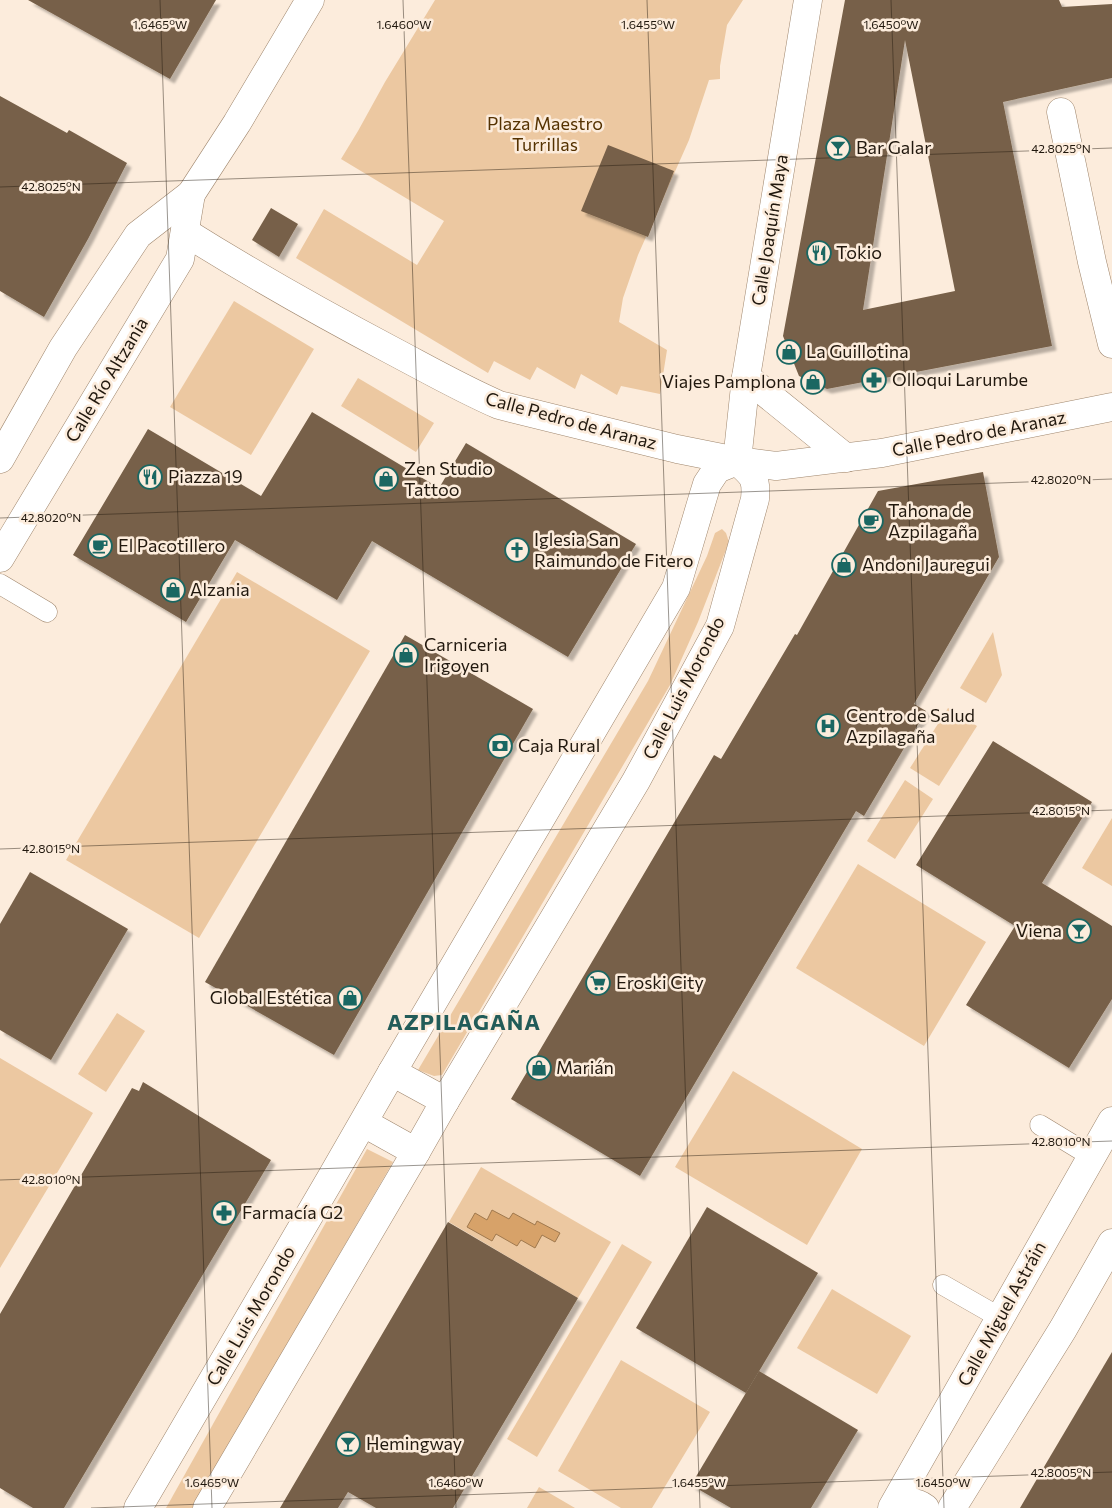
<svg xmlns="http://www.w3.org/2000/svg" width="1112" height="1508" viewBox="0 0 1112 1508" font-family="Commissioner,sans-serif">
<defs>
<filter id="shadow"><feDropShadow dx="4.5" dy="4.5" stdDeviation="1" flood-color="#0004"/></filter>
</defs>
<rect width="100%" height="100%" fill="#fcecdc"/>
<g fill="#ecc8a1">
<polygon points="435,0 743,0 727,25 720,66 720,79 709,80 689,140 638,255 623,298 619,322 667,350 660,394 621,386 617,395 581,374 575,389 537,367 530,380 494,361 488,373 296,258 324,209 417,265 444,221 341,159 358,131 385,82"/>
<polygon points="234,301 314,349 251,455 170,407"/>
<polygon points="358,378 434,423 416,452 341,406"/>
<polygon points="722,529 726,533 729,542 698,622 670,685 442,1075 434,1076 418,1070 648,681 707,556 715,533"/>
<polygon points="237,572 370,651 199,938 66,860"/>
<polygon points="993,632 1002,675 986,703 960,688"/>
<polygon points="948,708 977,726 939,786 910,768"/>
<polygon points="905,780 933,799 895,859 867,841"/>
<polygon points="1112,818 1112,886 1082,868"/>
<polygon points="858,864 986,942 924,1046 796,968"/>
<polygon points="117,1013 145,1031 106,1092 78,1074"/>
<polygon points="0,1058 93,1113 0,1268"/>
<polygon points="733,1071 862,1149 807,1245 675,1167"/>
<polygon points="367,1149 393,1162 192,1508 166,1508"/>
<polygon points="481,1167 611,1242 578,1298 449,1222"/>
<polygon points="622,1244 652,1262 537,1457 507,1439"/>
<polygon points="832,1289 911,1336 877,1394 797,1348"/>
<polygon points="621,1360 710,1412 652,1508 621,1508 558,1471"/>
<polygon points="539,1487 575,1508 527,1508"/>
</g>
<polygon fill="#d7a269" stroke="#a0794e" points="492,1210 509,1219 513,1213 535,1225 537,1221 560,1233 555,1242 542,1235 535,1248 521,1240 517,1246 496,1234 492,1241 467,1227 475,1213 487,1220"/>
<g fill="#776048" fill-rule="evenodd" filter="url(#shadow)">
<polygon points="28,0 216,0 170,79"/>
<path d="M845,0h214l3,7 50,-3v74l-109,24 49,244 -225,43 -28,-13 -16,-40zM905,40l50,251 -92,19z"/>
<polygon points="0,96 67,133 69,130 127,163 88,239 44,317 0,291"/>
<polygon points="608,145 674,171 648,237 581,211"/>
<polygon points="271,208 298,224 279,257 252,240"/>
<polygon points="312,412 439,488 466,443 636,544 568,657 372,541 337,600 235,540 186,622 73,555 148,429 261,496"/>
<polygon points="983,472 999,557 914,704 926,711 864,816 856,811 640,1176 511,1099 714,755 721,759 795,634 797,635 878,491"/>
<polygon points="405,635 533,709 334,1055 205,982"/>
<polygon points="993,741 1092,802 1042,883 1112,926 1112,999 1069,1068 966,1005 1015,926 916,865"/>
<polygon points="30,872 128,929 51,1060 0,1030 0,924"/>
<polygon points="143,1082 271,1160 64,1508 33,1508 0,1488 0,1314 132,1088 139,1091"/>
<polygon points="707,1207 818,1273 746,1393 636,1328"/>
<polygon points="448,1222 578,1298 453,1508 376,1508 348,1492 338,1508 280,1508"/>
<polygon points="1112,1352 1112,1508 1020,1508 1041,1472"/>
<polygon points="759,1371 858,1430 811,1508 731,1508 691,1485"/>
</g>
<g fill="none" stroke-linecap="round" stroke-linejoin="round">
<g stroke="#9f866d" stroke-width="21">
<g id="service">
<polyline points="0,584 47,612"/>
<polyline points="1040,1125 1091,1156"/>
<polyline points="943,1285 999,1317"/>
</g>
</g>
<g stroke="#9f866d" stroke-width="29">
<path id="pedestrian" d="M185,232c67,42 136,81 206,118 36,19 71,39 108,55l178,44 60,12"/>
</g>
<g stroke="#9f866d" stroke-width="29">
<g id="minor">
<polyline points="1061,112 1092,262 1112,344"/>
<polyline points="746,377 846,458"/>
<polyline points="737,461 746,377 808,0"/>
<polyline points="392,1072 445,1101"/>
<polyline points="364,1123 416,1152"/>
<polyline points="138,1508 331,1178 392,1072 676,588 703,497 707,484 717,469 737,461 776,466 882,453 1112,407"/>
<path d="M207,1508l209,-356 29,-51 191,-320 84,-155 35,-127c2,-21 -2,-24 -18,-38"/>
<path d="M895,1508c9,-7 21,-7 30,0"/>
</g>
</g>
<g stroke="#9f866d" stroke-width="29">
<g id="tertiary">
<polyline points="0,459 63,348 138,235 191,194 237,123 310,0"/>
<polyline points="0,558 180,259 191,194"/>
<polyline points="892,1508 1112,1121"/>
<polyline points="952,1508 1063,1329 1112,1243"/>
</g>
</g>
<use href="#service" stroke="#fff" stroke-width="20"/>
<use href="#pedestrian" stroke="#fff" stroke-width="28"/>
<use href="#minor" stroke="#fff" stroke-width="28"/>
<use href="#tertiary" stroke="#fff" stroke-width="28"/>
</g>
<path fill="none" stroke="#21180e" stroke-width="1" stroke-opacity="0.45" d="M160,0l52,1508M403,0l53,1508M647,0l53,1508M891,0l53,1508M0,187l1112,-39M0,518l1112,-39M0,849l1112,-39M0,1180l1112,-39M91,1508l1021,-36"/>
<defs>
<g id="bar-ring" transform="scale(1.25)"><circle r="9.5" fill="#fcecdc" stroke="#1a6762" stroke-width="1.5"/><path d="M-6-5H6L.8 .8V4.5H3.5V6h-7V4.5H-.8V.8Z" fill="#1a6762"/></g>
<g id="restaurant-ring" transform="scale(1.25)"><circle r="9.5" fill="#fcecdc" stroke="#1a6762" stroke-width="1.5"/><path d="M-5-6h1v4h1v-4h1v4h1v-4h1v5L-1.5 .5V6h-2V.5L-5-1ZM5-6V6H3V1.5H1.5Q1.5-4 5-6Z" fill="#1a6762"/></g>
<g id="shop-ring" transform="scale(1.25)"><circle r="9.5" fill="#fcecdc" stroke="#1a6762" stroke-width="1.5"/><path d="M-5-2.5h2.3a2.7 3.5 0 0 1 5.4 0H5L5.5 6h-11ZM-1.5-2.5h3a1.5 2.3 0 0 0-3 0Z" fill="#1a6762"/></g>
<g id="pharmacy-ring" transform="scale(1.25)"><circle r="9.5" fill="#fcecdc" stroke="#1a6762" stroke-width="1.5"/><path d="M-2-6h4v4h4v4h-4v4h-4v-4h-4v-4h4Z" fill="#1a6762"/></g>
<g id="cafe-ring" transform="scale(1.25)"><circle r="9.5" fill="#fcecdc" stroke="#1a6762" stroke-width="1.5"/><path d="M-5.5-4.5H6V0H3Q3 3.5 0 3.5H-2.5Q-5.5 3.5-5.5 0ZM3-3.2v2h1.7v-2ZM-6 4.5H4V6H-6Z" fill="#1a6762"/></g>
<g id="church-ring" transform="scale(1.25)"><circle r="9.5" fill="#fcecdc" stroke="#1a6762" stroke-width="1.5"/><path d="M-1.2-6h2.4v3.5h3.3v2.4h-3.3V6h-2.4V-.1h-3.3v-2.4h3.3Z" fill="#1a6762"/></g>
<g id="hospital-ring" transform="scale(1.25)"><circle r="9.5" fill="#fcecdc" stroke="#1a6762" stroke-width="1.5"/><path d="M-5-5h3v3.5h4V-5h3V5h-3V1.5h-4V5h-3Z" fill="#1a6762"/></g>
<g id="bank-ring" transform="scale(1.25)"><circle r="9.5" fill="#fcecdc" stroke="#1a6762" stroke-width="1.5"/><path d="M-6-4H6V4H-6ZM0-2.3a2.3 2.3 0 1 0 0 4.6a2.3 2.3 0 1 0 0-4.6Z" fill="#1a6762"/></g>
<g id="supermarket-ring" transform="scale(1.25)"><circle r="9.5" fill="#fcecdc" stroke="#1a6762" stroke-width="1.5"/><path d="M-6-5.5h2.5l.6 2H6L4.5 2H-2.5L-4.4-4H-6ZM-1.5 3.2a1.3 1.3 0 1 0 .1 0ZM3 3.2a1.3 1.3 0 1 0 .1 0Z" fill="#1a6762"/></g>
</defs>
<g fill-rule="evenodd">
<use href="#bar-ring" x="838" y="148"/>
<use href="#restaurant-ring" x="819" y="253"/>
<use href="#shop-ring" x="789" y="352"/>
<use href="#pharmacy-ring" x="874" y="380"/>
<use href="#shop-ring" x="813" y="382"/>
<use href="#restaurant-ring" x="150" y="477"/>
<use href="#shop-ring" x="386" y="479"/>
<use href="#cafe-ring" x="871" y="521"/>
<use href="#cafe-ring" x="100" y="546"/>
<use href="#church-ring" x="517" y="550"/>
<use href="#shop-ring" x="844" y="565"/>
<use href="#shop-ring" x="173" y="590"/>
<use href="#shop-ring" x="406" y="655"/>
<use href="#hospital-ring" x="828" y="726"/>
<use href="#bank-ring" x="500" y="746"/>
<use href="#bar-ring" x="1079" y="931"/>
<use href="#supermarket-ring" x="598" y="983"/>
<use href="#shop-ring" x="350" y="998"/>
<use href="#shop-ring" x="539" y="1068"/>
<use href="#pharmacy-ring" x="224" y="1213"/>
<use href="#bar-ring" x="348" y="1444"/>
</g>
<g text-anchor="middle" stroke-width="5" stroke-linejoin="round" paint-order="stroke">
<g font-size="18" fill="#553201" stroke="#fcecdc">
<text x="545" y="130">Plaza Maestro<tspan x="545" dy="21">Turrillas</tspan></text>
</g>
<g font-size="18" fill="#21180e" stroke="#fcecdc" text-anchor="start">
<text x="856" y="154">Bar Galar</text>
<text x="836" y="259">Tokio</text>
<text x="806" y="358">La Guillotina</text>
<text x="892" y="386">Olloqui Larumbe</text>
<text x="796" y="388" text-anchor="end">Viajes Pamplona</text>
<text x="404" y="475">Zen Studio<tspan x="404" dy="21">Tattoo</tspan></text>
<text x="168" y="483">Piazza 19</text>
<text x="888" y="517">Tahona de<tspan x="888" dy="21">Azpilagaña</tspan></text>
<text x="534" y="546">Iglesia San<tspan x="534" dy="21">Raimundo de Fitero</tspan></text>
<text x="118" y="552">El Pacotillero</text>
<text x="862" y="571">Andoni Jauregui</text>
<text x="190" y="596">Alzania</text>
<text x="424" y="651">Carniceria<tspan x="424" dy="21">Irigoyen</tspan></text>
<text x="846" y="722">Centro de Salud<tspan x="846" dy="21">Azpilagaña</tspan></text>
<text x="518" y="752">Caja Rural</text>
<text x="1062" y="937" text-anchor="end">Viena</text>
<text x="616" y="989">Eroski City</text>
<text x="332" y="1004" text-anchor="end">Global Estética</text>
<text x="556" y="1074">Marián</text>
<text x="242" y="1219">Farmacía G2</text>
<text x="366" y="1450">Hemingway</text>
</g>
<g font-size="18" fill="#21180e" stroke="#fcecdc">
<text transform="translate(770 230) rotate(-81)" y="6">Calle Joaquín Maya</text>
<text transform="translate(107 380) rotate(-59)" y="6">Calle Río Altzania</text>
<text transform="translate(571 421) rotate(15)" y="6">Calle Pedro de Aranaz</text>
<text transform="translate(979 434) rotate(-11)" y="6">Calle Pedro de Aranaz</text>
<text transform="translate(684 688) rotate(-63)" y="6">Calle Luis Morondo</text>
<text transform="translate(1002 1314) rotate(-61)" y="6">Calle Miguel Astráin</text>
<text transform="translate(251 1316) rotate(-60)" y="6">Calle Luis Morondo</text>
</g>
<g font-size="22" font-weight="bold" letter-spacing="1" fill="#225c59" stroke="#fcecdc">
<text x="464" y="1030">AZPILAGAÑA</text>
</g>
</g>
<g font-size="12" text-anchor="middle" fill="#21180e" stroke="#fcecdc" stroke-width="5" stroke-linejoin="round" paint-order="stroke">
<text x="160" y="29">1.6465°W</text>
<text x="404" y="29">1.6460°W</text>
<text x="648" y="29">1.6455°W</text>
<text x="891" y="29">1.6450°W</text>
<text x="1061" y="153">42.8025°N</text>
<text x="51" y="191">42.8025°N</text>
<text x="1061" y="484">42.8020°N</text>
<text x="51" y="522">42.8020°N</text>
<text x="1061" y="815">42.8015°N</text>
<text x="51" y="853">42.8015°N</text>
<text x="1061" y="1146">42.8010°N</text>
<text x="51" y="1184">42.8010°N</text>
<text x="1061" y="1477">42.8005°N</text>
<text x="212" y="1487">1.6465°W</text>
<text x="456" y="1487">1.6460°W</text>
<text x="699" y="1487">1.6455°W</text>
<text x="943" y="1487">1.6450°W</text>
</g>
</svg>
